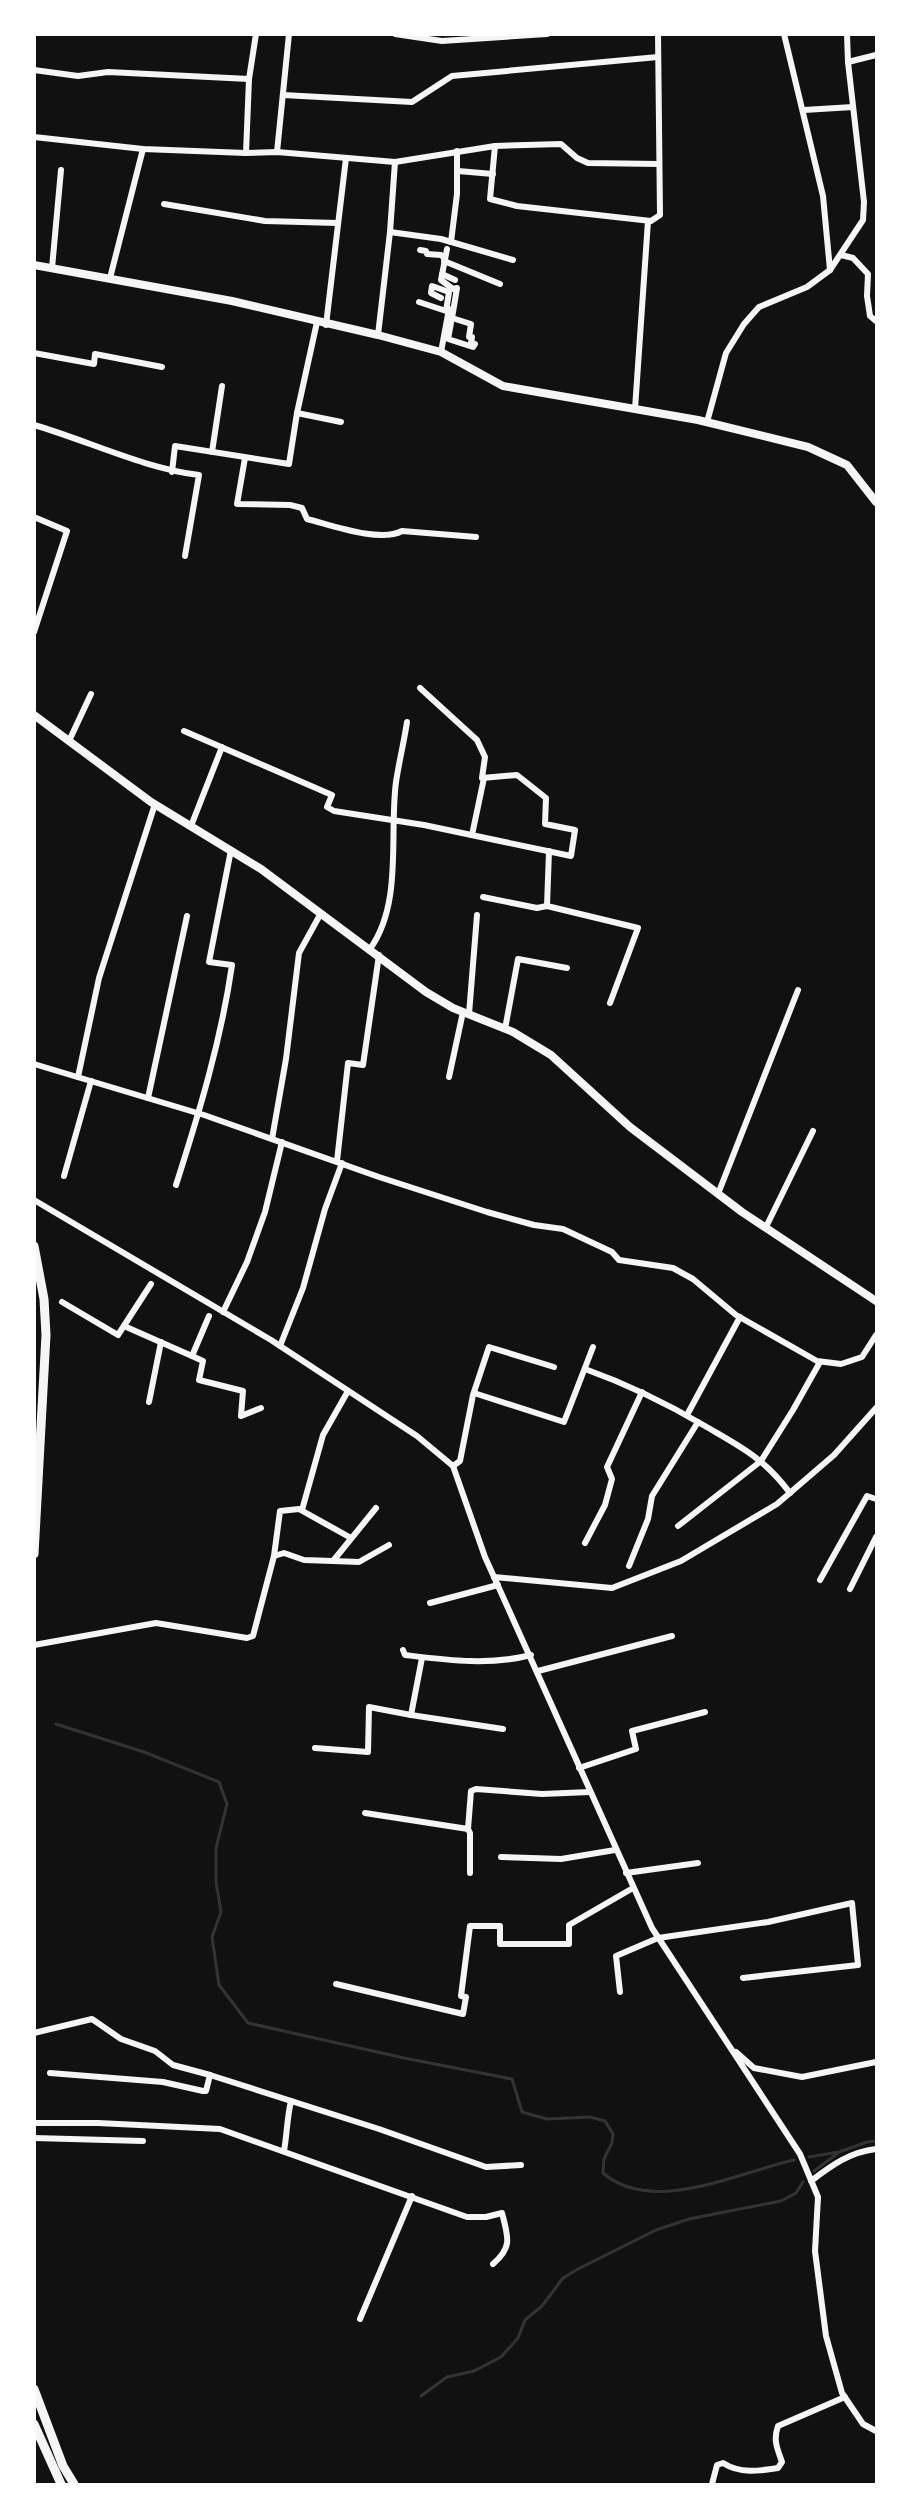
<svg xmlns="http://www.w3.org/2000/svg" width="911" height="2519" viewBox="0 0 911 2519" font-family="Arial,sans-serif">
<rect width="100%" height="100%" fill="#111"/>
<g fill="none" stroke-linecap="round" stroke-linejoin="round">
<g stroke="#333" stroke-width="3">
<path d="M56,1724l88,28 75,30 8,22 -11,44v34l5,30 -9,25 7,48 29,38 156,35 108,21 10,33 25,7 43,-2 15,4 8,13 -1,9 -8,16 -1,14c50,43 136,-1 191,-13"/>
<polyline points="809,2157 839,2152 867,2142 876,2141"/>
<polyline points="814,2171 838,2153"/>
<polyline points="421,2396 447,2377 474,2371 501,2357 518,2338 525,2320 542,2306 563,2278 578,2269 656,2230 689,2219 781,2201 796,2193 803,2182"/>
</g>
<g stroke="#f5f5f5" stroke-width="6">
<polyline points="395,34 442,41 547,34"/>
<polyline points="784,34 823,196 830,270"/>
<polyline points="848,62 876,55"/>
<polyline points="34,70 78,76 108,72 249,79"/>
<polyline points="283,95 412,102 452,76 658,57"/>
<polyline points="804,110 853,107"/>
<polyline points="34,137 143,149 246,153 277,152 395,162 495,146 561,144 577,158 588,163 659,164"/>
<polyline points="495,146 490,199 517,206 651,221 660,215 658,34"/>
<polyline points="277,152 289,34"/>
<polyline points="246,153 249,79 256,34"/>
<polyline points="458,171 493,174"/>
<polyline points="164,204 265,221 337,223"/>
<polyline points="390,232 441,239 513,260"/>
<polyline points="451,242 457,194 457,151"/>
<polyline points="447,249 441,280 453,289 457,288 452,318 471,324 469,337 472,337 471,343 475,344 473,347 448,339 451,323"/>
<polyline points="420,250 426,251 427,254 441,255 445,259"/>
<polyline points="841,255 853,258 868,274 867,296 870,316 876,321"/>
<polyline points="444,261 500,284"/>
<polyline points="52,268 61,170"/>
<polyline points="442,274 455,280"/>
<polyline points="110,278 143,149"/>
<polyline points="419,302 446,311 449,292 432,286 431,293 441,298"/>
<polyline points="317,322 297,413 341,422"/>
<polyline points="326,325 346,158"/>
<polyline points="378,335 390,232 395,162"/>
<polyline points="441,352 449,309"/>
<polyline points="34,353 94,364 95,354 162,367"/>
<polyline points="635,409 648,221"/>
<polyline points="707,422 726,353 744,324 759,307 807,287 830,270 863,220 864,202 848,62 847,34"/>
<path d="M34,425c55,16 109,43 165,50l-14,81"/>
<polyline points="212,452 222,386"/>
<path d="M245,458l-8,46 53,1 12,3 5,11c24,6 73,24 95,12l74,6"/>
<polyline points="172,472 175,446 289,464 297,413"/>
<polyline points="34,517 67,531 34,632"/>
<polyline points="184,731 332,795 327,807 334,811 424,825 571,856 575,830 545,824 546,798 517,775 482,778 485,757 477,740 420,688"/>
<polyline points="69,741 91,694"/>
<polyline points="191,826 222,747"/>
<polyline points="472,835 484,778"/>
<polyline points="549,851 547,906 638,928 610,1003"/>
<polyline points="483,897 537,908 547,906"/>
<path d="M370,949c33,-46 19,-115 26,-167 3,-20 8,-40 11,-60"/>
<polyline points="469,1014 477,915"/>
<polyline points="505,1029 518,959 567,968"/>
<polyline points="34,1064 204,1115 379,1177 487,1212 534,1225 563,1229 612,1252 619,1260 673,1268 693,1279 736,1315 817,1361 841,1364 862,1357 876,1335"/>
<polyline points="78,1077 99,978 155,804"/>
<polyline points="449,1077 463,1012"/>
<polyline points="148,1098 187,916"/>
<polyline points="272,1139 286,1059 299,953 321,913"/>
<polyline points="337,1161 348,1063 363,1065 379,955"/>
<polyline points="64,1176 91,1081"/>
<path d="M176,1185c23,-72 45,-144 56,-220l-23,-3 22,-112"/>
<polyline points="718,1194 798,990"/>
<polyline points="34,1200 271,1340 417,1436 453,1466 485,1557 652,1928 800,2154 818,2197 815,2251 826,2336 842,2393 863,2424 876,2431"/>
<polyline points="766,1227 813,1131"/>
<polyline points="62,1302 118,1335 151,1284"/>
<polyline points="223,1312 247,1262 265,1212 282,1142"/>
<polyline points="209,1316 192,1356 203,1361 199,1380 243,1391 241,1416 261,1408"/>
<polyline points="124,1326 192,1356"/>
<polyline points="280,1346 303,1288 325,1209 342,1163"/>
<path d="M585,1369c42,15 81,34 120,57 36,21 59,32 85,67"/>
<polyline points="474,1393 564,1422 593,1347"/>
<polyline points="149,1402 161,1342"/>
<polyline points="687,1415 740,1317"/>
<polyline points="453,1466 460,1461 473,1395 489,1347 554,1367"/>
<polyline points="302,1510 323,1435 348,1391"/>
<polyline points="678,1526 761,1461 793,1410 820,1362"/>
<polyline points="585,1543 605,1505 612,1479 607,1467 642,1392"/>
<polyline points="274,1556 284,1553 304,1560 333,1561 376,1508"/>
<polyline points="333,1561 359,1562 389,1545"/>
<polyline points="629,1566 648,1519 652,1496 698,1422"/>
<polyline points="494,1577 612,1588 681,1561 777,1504 834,1455 876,1408"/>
<polyline points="820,1580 867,1496 876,1499"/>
<polyline points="850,1589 876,1537"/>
<polyline points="430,1603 498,1585"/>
<polyline points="34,1645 156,1623 247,1638 253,1636 274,1556 280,1511 299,1509 351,1538"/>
<path d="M403,1650l2,5c41,5 84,11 126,0"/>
<polyline points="422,1658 411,1715 503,1729"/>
<polyline points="538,1671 672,1636"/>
<polyline points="315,1748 368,1752 369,1707 411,1715"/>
<polyline points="579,1768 636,1749 632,1731 705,1712"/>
<polyline points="365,1813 468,1829 471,1791 476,1789 542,1794 590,1792"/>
<polyline points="468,1829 470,1833 470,1873"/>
<polyline points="501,1857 561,1859 615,1850"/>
<polyline points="626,1873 698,1863"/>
<polyline points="336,1984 463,2014 466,1997 461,1996 470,1926 500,1926 500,1944 569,1944 569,1925 633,1888"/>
<polyline points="620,1992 616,1956 658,1938 768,1922 852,1903 858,1965 743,1978"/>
<polyline points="34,2033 92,2019 121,2039 155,2051 173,2065 210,2075 379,2129 486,2167 521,2165"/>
<polyline points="736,2052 754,2068 802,2077 876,2062"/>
<polyline points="50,2073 163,2082 203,2091 206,2091 210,2075"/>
<path d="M34,2123h64l122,6 247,88h19l16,-4c6,24 11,34 -9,51"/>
<polyline points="34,2138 143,2141"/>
<path d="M284,2151c3,-17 3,-33 7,-50"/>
<path d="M811,2181c21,-16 39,-29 65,-32"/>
<polyline points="360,2319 412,2196"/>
<path d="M712,2484l5,-19 6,-2c17,11 36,8 55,5l4,-6c-5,-14 -9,-22 -4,-36l67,-29"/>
</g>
<g stroke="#f5f5f5" stroke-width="8">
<polyline points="34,265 232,301 378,335 441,352 503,386 698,420 808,447 847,465 876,502"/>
<polyline points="34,715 151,802 261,869 426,992 453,1008 513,1032 551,1055 630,1127 742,1212 876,1301"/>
</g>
<g stroke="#f5f5f5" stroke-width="9">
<polyline points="34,1246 44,1299 46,1335 34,1554"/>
<polyline points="34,2389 63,2466 74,2484"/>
<polyline points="34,2424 61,2484"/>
</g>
</g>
<rect width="911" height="2519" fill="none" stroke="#ffffff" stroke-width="72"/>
</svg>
